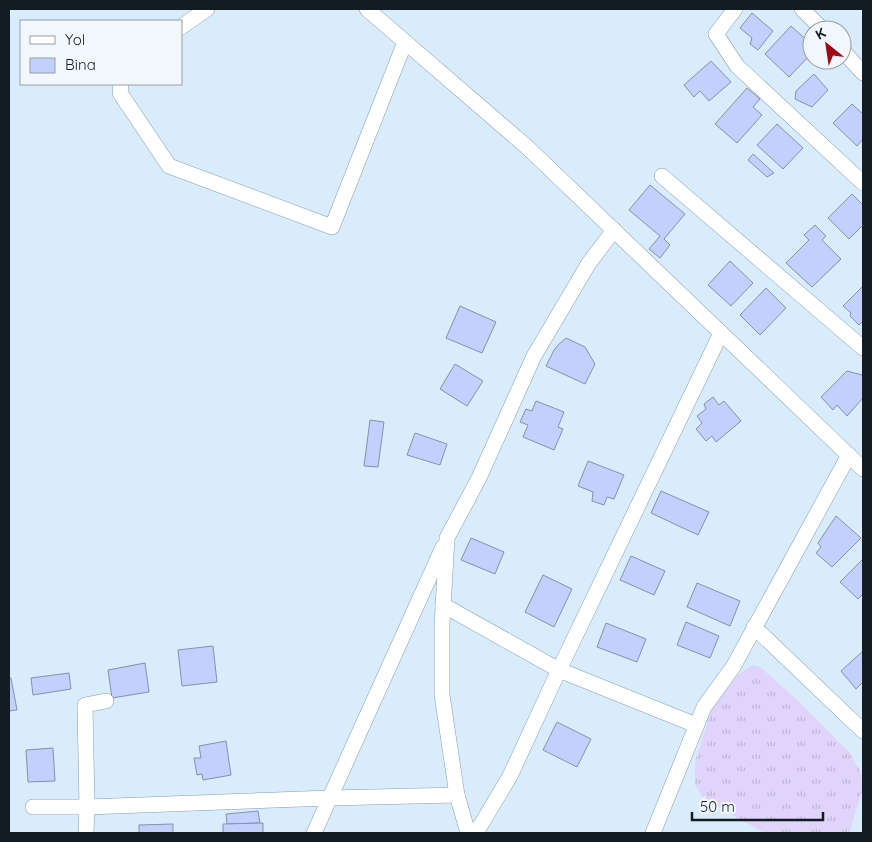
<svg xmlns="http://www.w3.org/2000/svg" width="872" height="842" viewBox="0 0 872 842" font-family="Quicksand,sans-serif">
<defs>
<pattern id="grass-tufts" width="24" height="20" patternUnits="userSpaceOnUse" patternTransform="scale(1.25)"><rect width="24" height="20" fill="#e0d4fb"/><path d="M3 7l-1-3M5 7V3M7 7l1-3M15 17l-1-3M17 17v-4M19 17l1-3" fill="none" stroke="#bfb5d7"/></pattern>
</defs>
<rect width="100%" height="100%" fill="#d8ecfc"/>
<polygon fill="url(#grass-tufts)" points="753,665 760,667 794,697 851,754 863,778 863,788 849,833 765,833 704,799 695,785 695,762 712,708 738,675"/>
<g fill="#c1d0fd" stroke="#8890a9">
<polygon points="752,13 773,31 758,50 750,44 752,38 740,28"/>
<polygon points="791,26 812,45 812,53 789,77 765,54"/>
<polygon points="711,61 731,82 709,101 700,91 694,97 684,85"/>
<polygon points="814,74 828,90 812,107 795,99 796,91"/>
<polygon points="747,88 760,99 753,107 762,115 737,143 715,124"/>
<polygon points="852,104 863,114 863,139 857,146 833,123"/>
<polygon points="777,124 803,148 783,169 757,145"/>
<polygon points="753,154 774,173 767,177 748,160"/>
<polygon points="650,185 685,214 664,239 670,245 660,258 649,249 660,236 629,210"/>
<polygon points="852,194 863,205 863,225 849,239 828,218"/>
<polygon points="815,225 826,236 822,240 841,259 812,287 786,263 809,240 804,235"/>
<polygon points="730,261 753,283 731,306 708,285"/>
<polygon points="863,286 863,321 859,325 850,316 851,313 843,306"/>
<polygon points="766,288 786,308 760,335 740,315"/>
<polygon points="460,306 496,322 482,353 446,338"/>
<polygon points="566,338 585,347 595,364 585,384 546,366 554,350 558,345"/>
<polygon points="455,364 483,381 467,406 440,389"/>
<polygon points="847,371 862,375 863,376 863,398 847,416 837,405 833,410 821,397"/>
<polygon points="713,397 719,405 724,401 741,421 716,442 712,436 706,441 696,429 702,423 697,416 706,409 704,404"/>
<polygon points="536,401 564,412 558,427 563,429 554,450 523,437 528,425 520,422 526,409 532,411"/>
<polygon points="370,420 384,422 378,467 364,466"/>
<polygon points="415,433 447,444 440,465 407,455"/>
<polygon points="588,461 624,475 614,499 607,497 604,505 592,501 593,492 578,486"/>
<polygon points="661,491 709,512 698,535 651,513"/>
<polygon points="836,516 861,538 832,567 816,553 821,547 818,543"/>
<polygon points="471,538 504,552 495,574 461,560"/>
<polygon points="631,556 665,571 654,595 620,580"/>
<polygon points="863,559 863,594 858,599 840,582"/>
<polygon points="543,575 572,589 554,627 525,612"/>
<polygon points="697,583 740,601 730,626 687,607"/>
<polygon points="686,622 719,636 710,658 677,645"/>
<polygon points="606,623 646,639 637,662 597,647"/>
<polygon points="213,646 217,682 182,686 178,650"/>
<polygon points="863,651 863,682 856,689 841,671"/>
<polygon points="145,663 149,692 112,698 108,670"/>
<polygon points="69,673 71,689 33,695 31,678"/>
<polygon points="9,678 11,678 17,710 9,711"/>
<polygon points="557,722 591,739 577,767 543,750"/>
<polygon points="226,741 231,775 203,780 202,774 197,775 194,758 201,758 199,746"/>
<polygon points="53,748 55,781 28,782 26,750"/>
<polygon points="258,811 260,823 227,824 226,814"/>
<polygon points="263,823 263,833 223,833 223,824"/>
<polygon points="173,824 173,833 134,833 139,833 139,825"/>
</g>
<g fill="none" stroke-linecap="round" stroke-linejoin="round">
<g stroke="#869eb1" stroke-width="16">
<g id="street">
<polyline points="367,9 527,147 863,469"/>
<polyline points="735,9 716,34 737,66 863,183"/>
<polyline points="802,9 823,30"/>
<polyline points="181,27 207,9"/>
<polyline points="842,50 863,73"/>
<polyline points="121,84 120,93 169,166 332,227 405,42"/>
<polyline points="662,176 863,348"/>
<polyline points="443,605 559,670 696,725"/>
<polyline points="754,627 863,731"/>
<polyline points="33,807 87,807 330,798 457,795"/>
<polyline points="86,833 87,807 85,705 106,701"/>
<polyline points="314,833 443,547"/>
<polyline points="468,833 457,795 442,695 442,625 447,538 479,478 534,356 589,263 614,230"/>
<polyline points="476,833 510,776 559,670 721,333"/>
<polyline points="653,833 704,707 733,667 849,455"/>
</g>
</g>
<use href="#street" stroke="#fff" stroke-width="15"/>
</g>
<rect width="872" height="842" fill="none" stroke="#131c23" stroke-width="20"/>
<rect x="20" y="20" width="162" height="65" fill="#f2f7fb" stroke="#999fa5"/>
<rect x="30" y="36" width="25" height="8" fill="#ffffff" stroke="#999fa5"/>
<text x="65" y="45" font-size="15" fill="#131c23">Yol</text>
<rect x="30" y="58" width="25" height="15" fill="#c1d0fd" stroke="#999fa5"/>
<text x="65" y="70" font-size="15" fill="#131c23">Bina</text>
<g transform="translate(827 45) rotate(330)"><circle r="24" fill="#f2f7fb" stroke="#999fa5"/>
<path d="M0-4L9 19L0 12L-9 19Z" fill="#a30817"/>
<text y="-8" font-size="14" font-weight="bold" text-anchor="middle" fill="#131c23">K</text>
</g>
<path d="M692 812v8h131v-8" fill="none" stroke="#131c23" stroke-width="2.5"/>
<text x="700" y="812" font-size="15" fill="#131c23" stroke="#f2f7fb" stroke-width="4" paint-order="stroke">50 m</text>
</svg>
